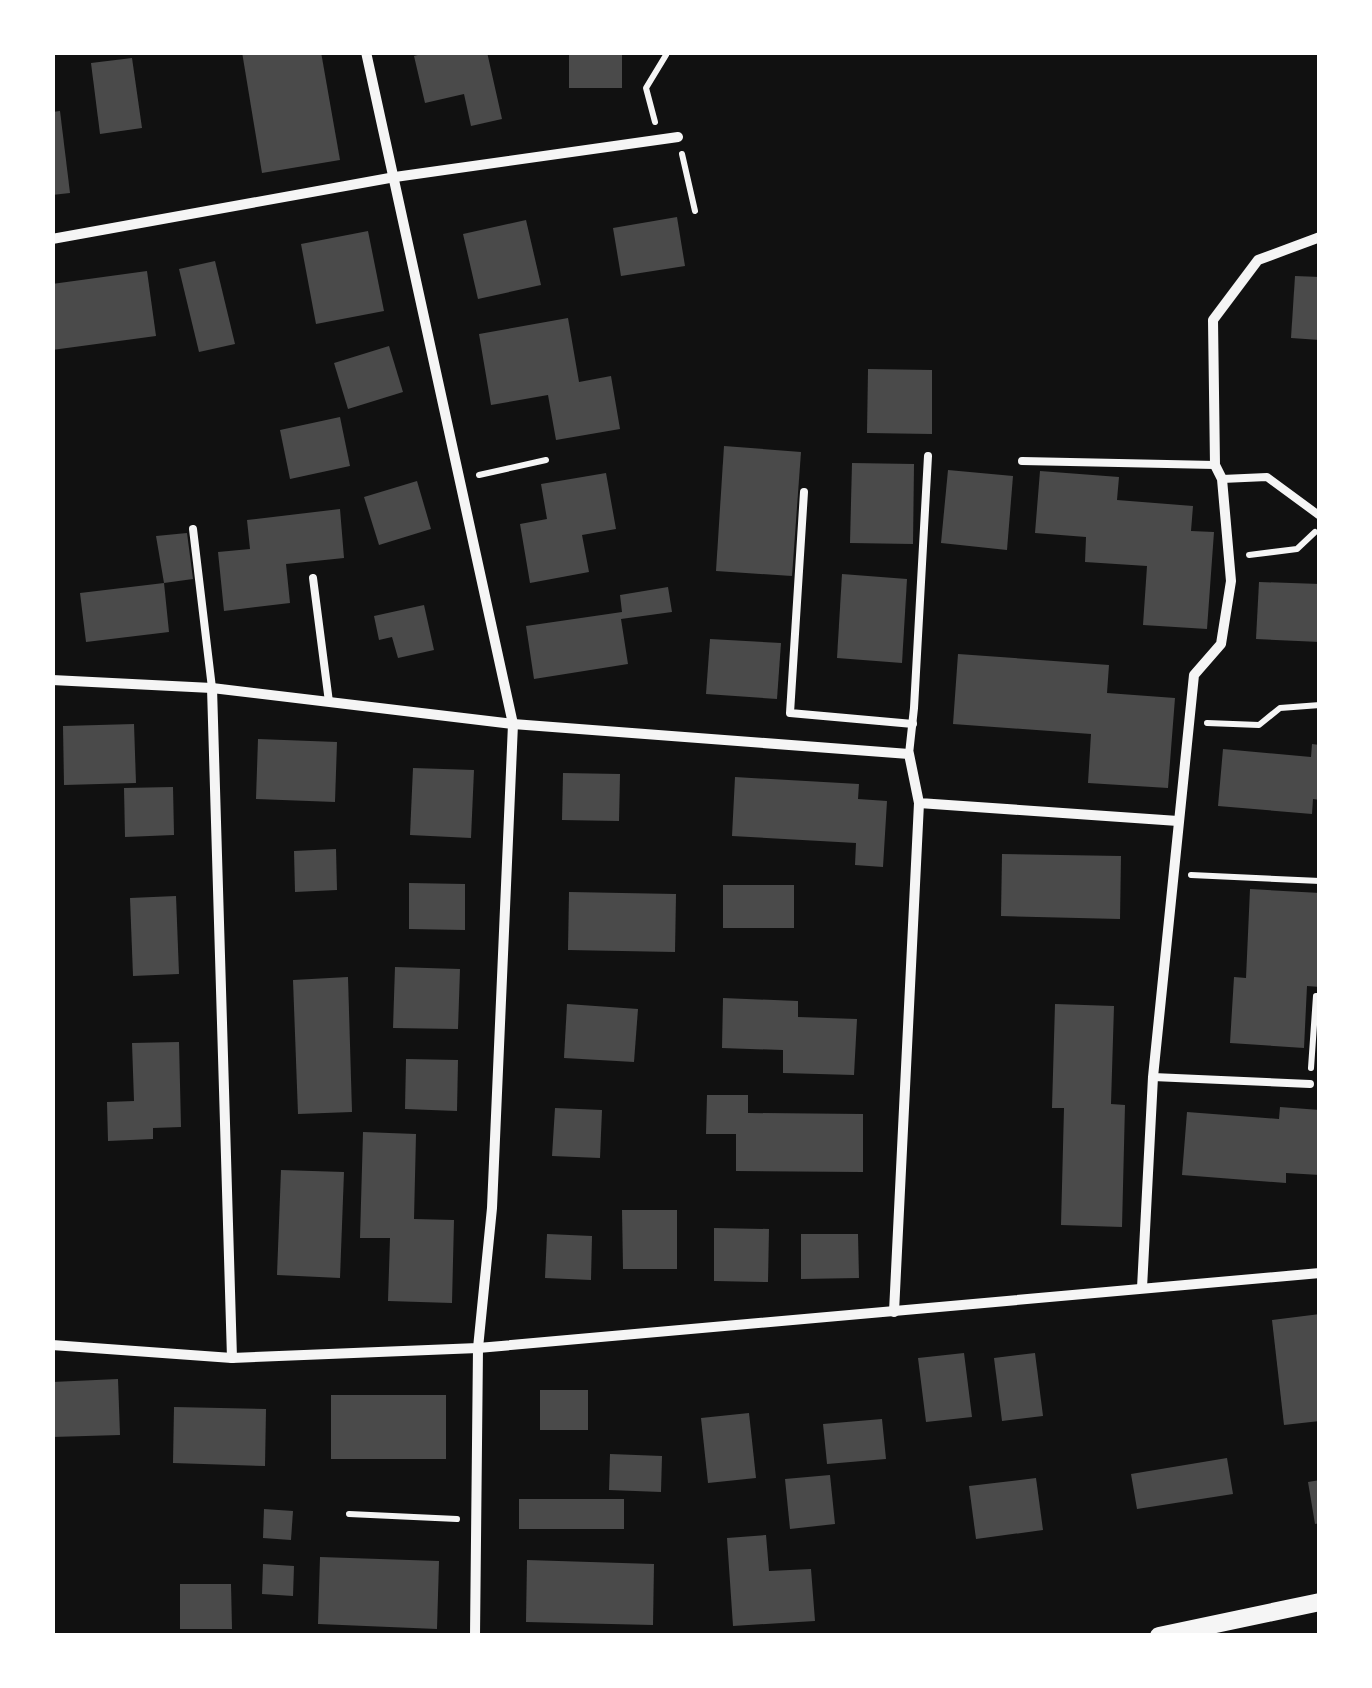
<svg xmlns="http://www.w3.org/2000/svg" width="1372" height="1688" viewBox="0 0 1372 1688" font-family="Mulish,sans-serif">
<rect width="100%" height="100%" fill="#111"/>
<g fill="#4a4a4a">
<polygon points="242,52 321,52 340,160 262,173"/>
<polygon points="429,52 487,52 502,119 471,126 464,94 425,103 414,56"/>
<rect x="569" y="52" width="53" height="36"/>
<polygon points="132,58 142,128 100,134 91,63"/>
<polygon points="60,111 70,193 52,195 52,112"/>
<polygon points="677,217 685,266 621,276 613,228"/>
<polygon points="526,220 541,285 478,299 463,234"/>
<polygon points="368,231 384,311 316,324 301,244"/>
<polygon points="215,261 235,344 199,352 179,269"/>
<polygon points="147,271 156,336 52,350 52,284"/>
<polygon points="1295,276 1320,277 1320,340 1291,338"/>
<polygon points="568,318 579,382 611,376 620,429 556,440 548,395 491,405 479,334"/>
<polygon points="389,346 403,392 348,409 334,363"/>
<polygon points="868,369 932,370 932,434 867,433"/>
<polygon points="340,417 350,466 290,479 280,430"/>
<polygon points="724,446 801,452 792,576 716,571"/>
<polygon points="852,463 914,464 913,544 850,543"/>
<polygon points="948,470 1013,476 1007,550 941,543"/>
<polygon points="1040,471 1119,477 1117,500 1193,506 1191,531 1214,532 1207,629 1143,625 1147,566 1085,562 1086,537 1035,533"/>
<polygon points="606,473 616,529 582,535 589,572 530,583 520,524 547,519 541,484"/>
<polygon points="417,481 431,529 379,545 364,497"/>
<polygon points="340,509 344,558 286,564 290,603 224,611 218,552 250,549 247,520"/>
<polygon points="187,533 193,579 164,583 169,632 86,642 80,593 164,583 156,536"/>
<polygon points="842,574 907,579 902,663 837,658"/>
<polygon points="1259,582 1320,584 1320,642 1256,639"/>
<polygon points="668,587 672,612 621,619 628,664 534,679 526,626 622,612 620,595"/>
<polygon points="424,605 434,650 398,658 392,637 379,640 374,616"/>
<polygon points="710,639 781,643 777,699 706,694"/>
<polygon points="958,654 1109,665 1107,693 1175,698 1168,788 1088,783 1091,734 953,724"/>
<polygon points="134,724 136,783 64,785 63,726"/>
<polygon points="258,739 337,742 335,802 256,799"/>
<polygon points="1312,744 1320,745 1320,800 1313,799 1312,814 1218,806 1223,749 1311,757"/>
<polygon points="413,768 474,770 471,838 410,835"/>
<polygon points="563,773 620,774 619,821 562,820"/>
<polygon points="735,777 859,784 858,799 887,801 883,867 855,865 856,843 732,836"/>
<polygon points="173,787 174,835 125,837 124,788"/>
<polygon points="336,849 337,890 295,892 294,851"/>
<polygon points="1002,854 1121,856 1120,919 1001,916"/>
<polygon points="409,883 465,884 465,930 409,929"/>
<rect x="723" y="885" width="71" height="43"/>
<polygon points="1250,889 1320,893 1320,987 1307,986 1304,1048 1230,1043 1234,977 1246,978"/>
<polygon points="569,892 676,894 675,952 568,950"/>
<polygon points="176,896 179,974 133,976 130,898"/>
<polygon points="395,967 460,969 458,1029 393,1028"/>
<polygon points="348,977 352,1112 298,1114 293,980"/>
<polygon points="723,998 798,1001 798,1017 857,1019 854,1075 783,1073 783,1050 722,1048"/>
<polygon points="567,1004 638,1009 634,1062 564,1058"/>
<polygon points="1055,1004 1114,1006 1111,1104 1125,1105 1122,1227 1061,1225 1064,1108 1052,1108"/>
<polygon points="179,1042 181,1127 153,1128 153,1139 108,1141 107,1102 134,1101 132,1043"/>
<polygon points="406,1059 458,1060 457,1111 405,1109"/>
<polygon points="707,1095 748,1095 748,1113 863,1114 863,1172 736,1171 736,1134 706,1134"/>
<polygon points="1280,1107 1320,1110 1320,1175 1286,1173 1286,1183 1182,1175 1187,1112 1279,1119"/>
<polygon points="555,1108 602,1110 600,1158 552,1156"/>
<polygon points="363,1132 416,1134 414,1219 454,1220 452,1303 388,1301 390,1238 360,1238"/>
<polygon points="281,1170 344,1172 340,1278 277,1275"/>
<polygon points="622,1210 677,1210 677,1269 623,1269"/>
<polygon points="714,1228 769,1229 768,1282 714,1281"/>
<polygon points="547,1234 592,1236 591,1280 545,1278"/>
<polygon points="801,1234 858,1234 859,1278 801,1279"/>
<polygon points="1320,1314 1320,1421 1284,1425 1272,1320"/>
<polygon points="964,1353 972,1417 926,1422 918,1358"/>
<polygon points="1035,1353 1043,1416 1002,1421 994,1358"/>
<polygon points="118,1379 120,1435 52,1437 52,1382"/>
<rect x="540" y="1390" width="48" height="40"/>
<rect x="331" y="1395" width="115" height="64"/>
<polygon points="174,1407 266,1409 265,1466 173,1463"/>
<polygon points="749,1413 756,1478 708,1483 701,1418"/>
<polygon points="882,1419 886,1459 827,1464 823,1424"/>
<polygon points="610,1454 662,1456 661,1492 609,1490"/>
<polygon points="1227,1458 1233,1494 1137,1509 1131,1474"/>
<polygon points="830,1475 835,1524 790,1529 785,1479"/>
<polygon points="1036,1478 1043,1530 976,1539 969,1486"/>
<polygon points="1320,1480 1320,1523 1315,1524 1308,1482"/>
<rect x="519" y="1499" width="105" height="30"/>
<polygon points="264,1509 293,1511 291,1540 263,1538"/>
<polygon points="766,1535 769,1571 811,1569 815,1621 733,1626 727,1538"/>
<polygon points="320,1557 439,1561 437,1629 318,1624"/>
<polygon points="527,1560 654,1564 653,1625 526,1622"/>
<polygon points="263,1564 294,1566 293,1596 262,1594"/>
<polygon points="180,1584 231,1584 232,1629 180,1629"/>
</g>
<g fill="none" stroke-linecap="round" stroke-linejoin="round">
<g stroke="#f5f5f5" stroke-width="6">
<polyline points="655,122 646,88 666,55"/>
<polyline points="682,154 695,211"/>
<polyline points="479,475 546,460"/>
<polyline points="1249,555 1297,549 1315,532"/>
<polyline points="1207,723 1259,725 1280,708 1320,705"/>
<polyline points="1191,875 1320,881"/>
<polyline points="1311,1068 1316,996 1320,997"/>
<polyline points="349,1514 457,1519"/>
</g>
<g stroke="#f5f5f5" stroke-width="8">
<polyline points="1022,461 1215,465"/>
<polyline points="1222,479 1267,477 1320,516"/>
<polyline points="804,492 790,713 913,724"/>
<polyline points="193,529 212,688"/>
<polyline points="313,578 329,702"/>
<polyline points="909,754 914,708 928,456"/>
<polyline points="1153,1077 1310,1084"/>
</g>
<g stroke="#f5f5f5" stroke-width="10">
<polyline points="366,52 513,724 492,1208 478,1348 475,1636"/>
<polyline points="52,239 395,177 678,137"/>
<polyline points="52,680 212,688 513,724 909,754 919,803 1178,821"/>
<polyline points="212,688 232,1358"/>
<polyline points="1142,1288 1153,1077 1194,675 1221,644 1231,581 1222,479 1215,465 1213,320 1258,260 1320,237"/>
<polyline points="894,1312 919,803"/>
<polyline points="52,1345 232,1358 478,1348 1320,1273"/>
</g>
<polyline stroke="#f5f5f5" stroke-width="18" points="1159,1636 1320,1602"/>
</g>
<rect width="1372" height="1688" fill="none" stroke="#ffffff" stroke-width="110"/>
</svg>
